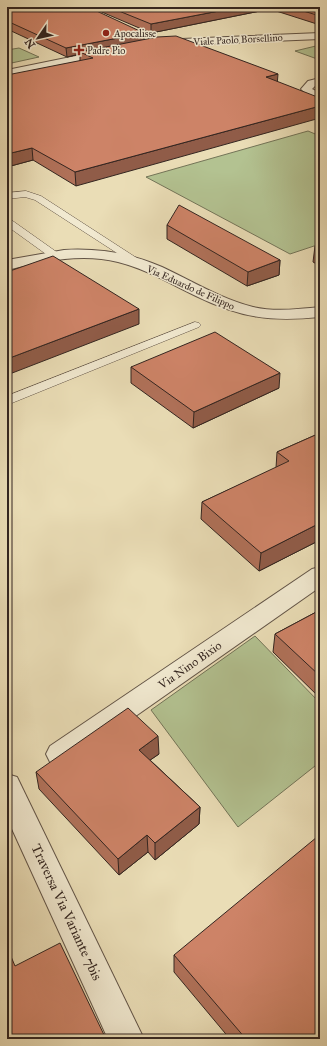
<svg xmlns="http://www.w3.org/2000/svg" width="327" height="1046" viewBox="0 0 327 1046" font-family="'IM FELL Great Primer',serif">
<rect width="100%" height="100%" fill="#eaddb6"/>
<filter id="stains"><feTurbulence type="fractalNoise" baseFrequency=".005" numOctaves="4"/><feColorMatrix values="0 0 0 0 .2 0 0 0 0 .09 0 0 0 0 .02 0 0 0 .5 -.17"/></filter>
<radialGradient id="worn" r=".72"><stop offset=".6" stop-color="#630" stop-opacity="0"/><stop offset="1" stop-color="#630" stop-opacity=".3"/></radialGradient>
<g fill="#b3c291" stroke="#737458">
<polygon points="320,45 320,60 295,51"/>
<polygon points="19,48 39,57 7,64 7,50"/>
<polygon points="308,131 320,136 320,244 290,254 146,177"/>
<polygon points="255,636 320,703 320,762 238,827 151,710"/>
</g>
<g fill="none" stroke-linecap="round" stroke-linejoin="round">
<g stroke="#615346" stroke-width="1">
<g id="service">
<polygon points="26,191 41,196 146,264 145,266 137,266 35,200 25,197 7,199 7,193"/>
<polygon points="7,218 10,219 58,253 59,255 58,257 50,257 7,226"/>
<polygon points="195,322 199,323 201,325 199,327 7,405 7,396"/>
</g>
</g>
<g stroke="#615346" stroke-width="2">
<g id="minor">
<polygon points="320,33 320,39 159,46 154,43 159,40"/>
<polygon points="110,49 113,50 115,52 113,54 7,76 7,70"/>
<polygon points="320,78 320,84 316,85 312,89 320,93 320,99 308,96 301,89 308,81"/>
<path d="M64,250c34,-2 66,3 98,17 30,14 59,32 91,40 22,5 45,2 67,0v10c-49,5 -79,1 -124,-21 -25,-12 -50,-27 -78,-34 -36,-9 -75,-1 -111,8v-10z"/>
<polygon points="320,567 320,587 70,762 60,766 50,762 46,754 50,746 312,569"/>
<polygon points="7,774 17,777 144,1039 108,1039 7,818"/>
</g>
</g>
<use href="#service" fill="#f1e9d0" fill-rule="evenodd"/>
<use href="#minor" fill="#f1e9d0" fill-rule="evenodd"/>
</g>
<g fill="#b07159" stroke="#332520">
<polygon points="7,7 144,33 144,40 76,186 33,160 7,167 80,60 80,54 67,57 7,29"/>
<polygon points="90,7 320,7 320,25 270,9 151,33"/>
<polygon points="167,225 280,260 279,275 247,286 167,239"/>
<polygon points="320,244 320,266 313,262 315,246"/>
<polygon points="131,367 279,388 193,428 131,383"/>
<polygon points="320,433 320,540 259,571 201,519 202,502 276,468 277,452"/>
<polygon points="320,610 320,698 273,652 275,634"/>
<polygon points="159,754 150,760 200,807 199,824 155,860 148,852 119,875 39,789 36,772"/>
<polygon points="174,955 320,1039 230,1039 174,972"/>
</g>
<g fill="#905c48" stroke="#332520">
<polygon points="240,7 270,7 270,9 151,33 151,24"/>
<polygon points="144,33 144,41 80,52 80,54 67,57 66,48"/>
<polygon points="278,74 277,86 266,77"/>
<polygon points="320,106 320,118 76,186 75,172"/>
<polygon points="32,148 33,160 7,167 7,154"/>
<polygon points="280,260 279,275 247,286 248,272"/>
<polygon points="139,309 139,324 7,375 7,359"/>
<polygon points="280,373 279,388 193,428 194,412"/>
<polygon points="320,523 320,540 259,571 261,553"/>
<polygon points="158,736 159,754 140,767 139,750"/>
<polygon points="200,807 199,824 155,860 155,843"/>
<polygon points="147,835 148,852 119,875 118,859"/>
</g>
<g fill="#cd8367" stroke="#332520">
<polygon points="7,7 88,7 144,33 66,48 7,21"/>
<polygon points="109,7 240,7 151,24"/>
<polygon points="290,7 320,7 320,16"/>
<polygon points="176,36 278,74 266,77 320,98 320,106 75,172 32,148 7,154 7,75 93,58 80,52 157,37"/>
<polygon points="179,205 280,260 248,272 167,225"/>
<polygon points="320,244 320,249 315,246"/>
<polygon points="53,256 139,309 7,359 7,272"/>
<polygon points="215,332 280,373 194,412 131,367"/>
<polygon points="320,433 320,523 261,553 202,502 289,461 277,452"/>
<polygon points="320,610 320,676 275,634"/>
<polygon points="128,708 158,736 139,750 200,807 155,843 147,835 118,859 36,772"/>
<polygon points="317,837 320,840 320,1039 246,1039 174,955"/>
<polygon points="60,943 106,1039 7,1039 7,947 15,966"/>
</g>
<g fill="#8f2418" stroke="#f1e9d0" stroke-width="1.5">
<circle cx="106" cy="33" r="4"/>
<path d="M77 44h4v4h4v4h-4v4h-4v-4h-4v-4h4z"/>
</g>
<g text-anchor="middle" stroke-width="3" stroke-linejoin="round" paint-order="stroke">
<g font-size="10" fill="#332520" stroke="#f1e9d0" text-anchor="start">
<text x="114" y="37">Apocalisse</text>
<text x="87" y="54">Padre Pio</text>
</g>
<g font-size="10" fill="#332520" stroke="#f1e9d0">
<text transform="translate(238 39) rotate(-3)" y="4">Viale Paolo Borsellino</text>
<text transform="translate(191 287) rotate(24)" y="4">Via Eduardo de Filippo</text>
</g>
<g font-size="12" fill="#332520" stroke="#f1e9d0">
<text transform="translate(190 665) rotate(-35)" y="4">Via Nino Bixio</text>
</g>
<g font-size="14" fill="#332520" stroke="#f1e9d0">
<text transform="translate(67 912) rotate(65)" y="5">Traversa Via Variante 7bis</text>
</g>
</g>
<rect width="327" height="1046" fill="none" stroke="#eaddb6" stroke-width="24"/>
<rect x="8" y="8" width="311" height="1030" fill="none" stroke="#332520" stroke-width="2"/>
<rect x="12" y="12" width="303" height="1022" fill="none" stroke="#332520"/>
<g transform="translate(38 38) rotate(236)" stroke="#f1e9d0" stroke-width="3" paint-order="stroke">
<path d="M0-3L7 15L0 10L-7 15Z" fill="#332520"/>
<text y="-6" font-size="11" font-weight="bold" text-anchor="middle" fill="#332520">N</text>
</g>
<rect width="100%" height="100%" filter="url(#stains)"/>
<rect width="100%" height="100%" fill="url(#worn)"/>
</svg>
